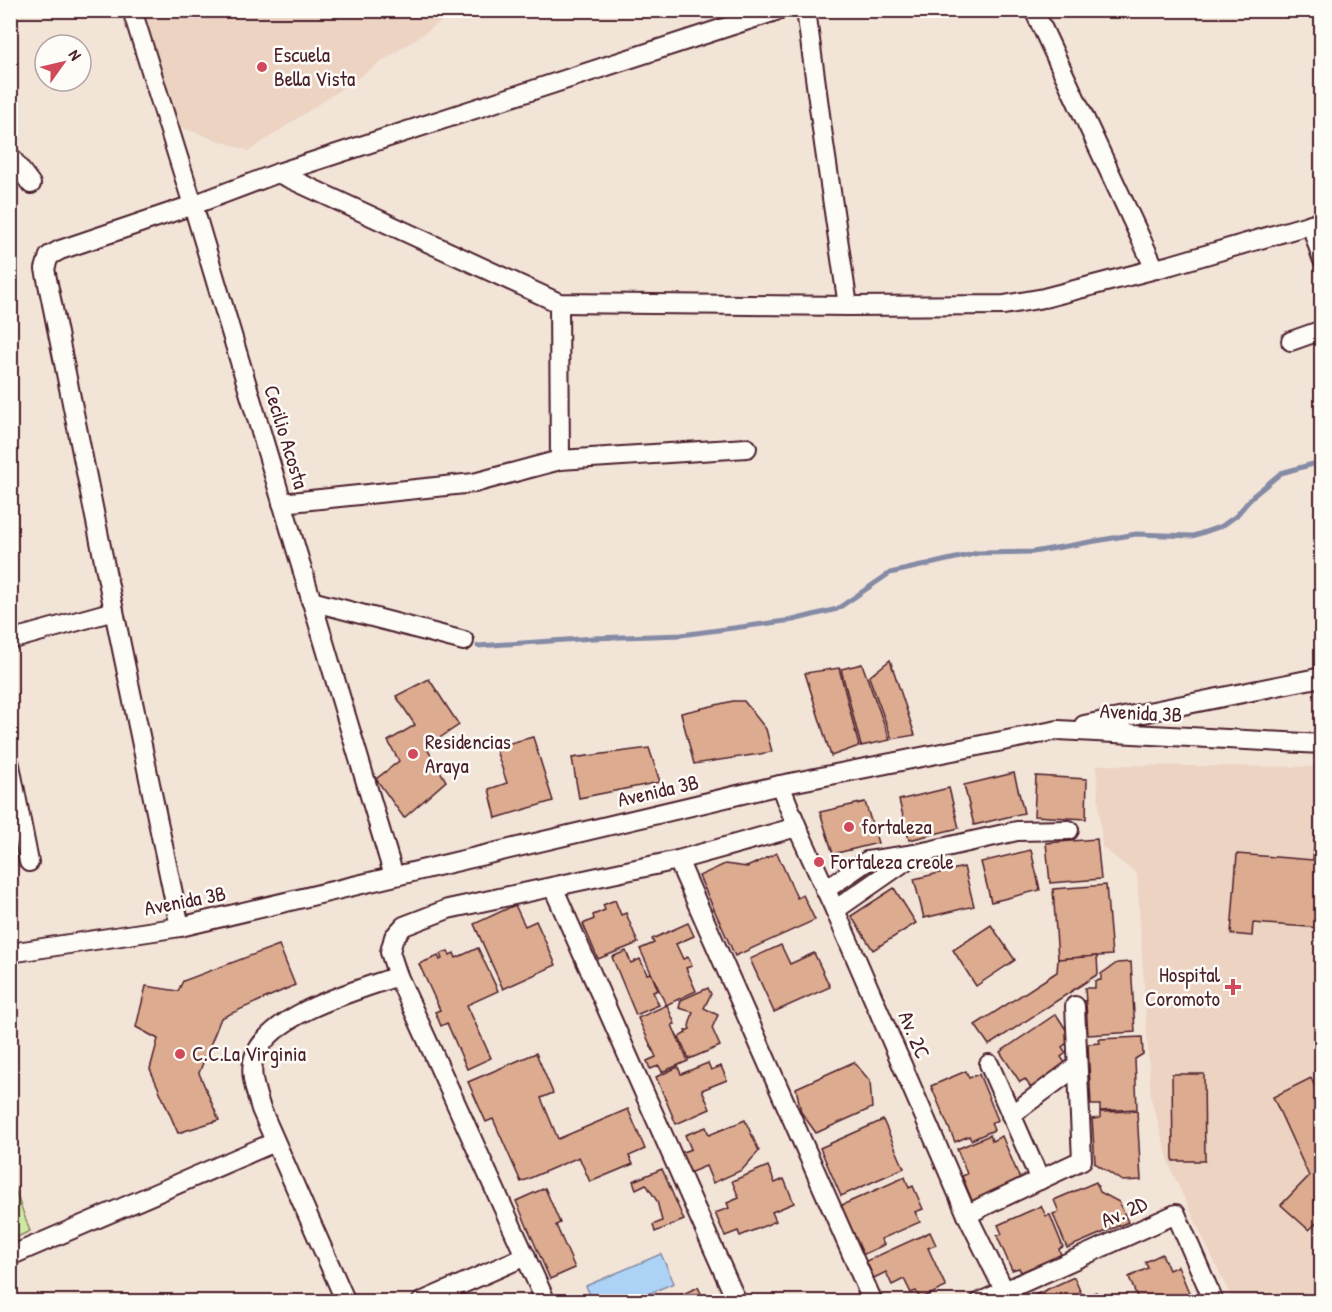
<svg xmlns="http://www.w3.org/2000/svg" width="1332" height="1312" viewBox="0 0 1332 1312" font-family="'Patrick Hand',sans-serif">
<rect width="100%" height="100%" fill="#f3e4d8"/>
<filter id="ink" filterUnits="userSpaceOnUse"><feTurbulence type="fractalNoise" baseFrequency=".0167" numOctaves="2"/><feDisplacementMap in="SourceGraphic" scale="12" xChannelSelector="R" yChannelSelector="G"/><feConvolveMatrix kernelMatrix="1 2 1 2 8 2 1 2 1" color-interpolation-filters="sRGB"/></filter>
<g filter="url(#ink)">
<g fill="#ecd3c2">
<polygon points="132,11 457,11 249,151 168,123"/>
<polygon points="1096,765 1321,767 1321,1301 1233,1301 1172,1172 1151,1099 1137,874 1102,847"/>
</g>
<polygon fill="#cdeaa1" stroke="#8c8466" stroke-width="1.5" points="11,1179 30,1231 11,1240 10,1240"/>
<polygon fill="#acd3f6" stroke="#858ba5" stroke-width="1.5" points="661,1254 674,1283 631,1301 593,1301 586,1286"/>
<g fill="none" stroke-linecap="round" stroke-linejoin="round">
<polyline stroke="#858ba5" stroke-width="5" points="478,646 594,638 681,635 793,620 837,609 890,573 978,553 1033,552 1136,534 1193,536 1222,526 1236,516 1253,496 1281,473 1313,464 1322,465"/>
</g>
<g fill="#ddab8f" stroke="#4a1f2b" stroke-width="1.5">
<polygon points="890,660 915,735 892,739 869,677"/>
<polygon points="862,664 890,740 861,746 841,669"/>
<polygon points="839,668 859,746 831,756 805,673"/>
<polygon points="429,679 459,725 426,747 446,781 404,818 376,779 399,761 388,741 415,725 396,696"/>
<polygon points="733,701 744,701 766,729 772,752 694,764 681,713"/>
<polygon points="533,737 553,801 496,818 489,789 507,783 495,747"/>
<polygon points="649,748 660,782 579,798 572,758"/>
<polygon points="1014,773 1024,813 974,825 964,785"/>
<polygon points="1036,776 1087,779 1086,819 1034,816"/>
<polygon points="949,788 959,828 909,840 899,800"/>
<polygon points="865,802 878,843 833,854 820,812"/>
<polygon points="1315,833 1322,833 1322,928 1253,923 1252,936 1231,934 1237,854 1313,860"/>
<polygon points="1097,839 1101,879 1050,883 1046,843"/>
<polygon points="1031,850 1040,890 991,902 981,862"/>
<polygon points="777,853 797,898 803,895 815,920 735,956 699,876 725,864 747,867"/>
<polygon points="964,867 974,906 924,918 914,879"/>
<polygon points="1106,885 1112,955 1058,959 1053,889"/>
<polygon points="894,888 916,923 873,950 851,916"/>
<polygon points="615,900 621,915 626,913 638,943 598,959 583,924 594,919 593,915 605,910 603,905"/>
<polygon points="515,905 525,926 536,921 556,965 503,989 474,924"/>
<polygon points="688,923 694,936 676,944 683,959 688,957 692,966 686,968 696,991 666,1005 640,949 654,943 652,939"/>
<polygon points="991,925 1015,960 976,986 953,950"/>
<polygon points="279,945 295,985 221,1018 199,1073 219,1120 178,1133 150,1069 158,1039 136,1027 146,986 178,991 183,981"/>
<polygon points="781,945 790,964 814,953 830,987 774,1012 750,959"/>
<polygon points="478,948 498,991 467,1005 491,1058 467,1069 447,1023 441,1026 435,1012 440,1010 419,964 438,956 440,960 442,959 440,954 448,951 450,955 454,953 456,958"/>
<polygon points="626,951 631,963 640,959 647,974 651,973 658,990 653,992 659,1005 636,1015 612,957"/>
<polygon points="1097,956 1098,974 989,1045 975,1025 1057,972 1058,959"/>
<polygon points="1131,962 1135,1032 1088,1035 1085,988 1095,988 1095,981 1101,980 1101,974 1117,963"/>
<polygon points="708,988 711,994 704,1008 718,1015 712,1028 720,1046 689,1059 679,1037 686,1033 685,1031 690,1029 689,1026 693,1012 679,1008 681,1000"/>
<polygon points="667,1005 675,1024 672,1025 688,1061 662,1072 659,1066 650,1069 647,1061 656,1057 638,1018"/>
<polygon points="1056,1014 1072,1039 1062,1047 1066,1053 1061,1057 1066,1064 1031,1088 1025,1079 1020,1082 1000,1052"/>
<polygon points="1142,1037 1143,1054 1135,1059 1137,1109 1100,1111 1100,1105 1091,1105 1088,1044 1100,1043 1099,1039"/>
<polygon points="536,1053 553,1093 541,1098 558,1139 628,1109 645,1149 629,1156 633,1164 590,1182 579,1157 521,1182 493,1119 486,1122 468,1082"/>
<polygon points="854,1062 870,1081 872,1108 816,1133 801,1112 796,1088"/>
<polygon points="708,1063 711,1070 721,1066 727,1080 702,1090 710,1109 676,1124 656,1077 678,1067 681,1074"/>
<polygon points="966,1071 969,1078 979,1074 998,1120 991,1123 994,1130 971,1140 969,1136 955,1142 931,1086"/>
<polygon points="1172,1074 1204,1074 1205,1161 1173,1161"/>
<polygon points="1311,1078 1322,1103 1322,1218 1309,1230 1281,1205 1309,1176 1273,1097"/>
<polygon points="1137,1111 1141,1180 1122,1181 1095,1163 1092,1119 1100,1118 1100,1112"/>
<polygon points="745,1120 759,1151 742,1170 713,1183 706,1166 689,1173 680,1153 691,1149 685,1135 706,1127 709,1135"/>
<polygon points="883,1120 904,1168 841,1196 820,1148"/>
<polygon points="990,1135 992,1141 1002,1136 1020,1179 1010,1183 1011,1187 973,1203 962,1176 967,1174 957,1149"/>
<polygon points="768,1166 775,1183 784,1179 794,1203 772,1212 776,1221 740,1236 738,1231 725,1236 715,1213 729,1208 727,1203 739,1198 732,1181"/>
<polygon points="662,1169 684,1220 655,1232 653,1225 662,1221 657,1201 646,1184 636,1189 633,1181"/>
<polygon points="905,1177 909,1188 913,1186 923,1209 915,1212 920,1222 881,1239 884,1245 862,1255 840,1206"/>
<polygon points="1096,1182 1100,1192 1119,1202 1128,1222 1067,1248 1053,1214 1059,1212 1054,1200"/>
<polygon points="545,1188 560,1223 556,1225 575,1268 550,1279 516,1201"/>
<polygon points="1041,1206 1046,1216 1050,1215 1063,1247 1059,1249 1061,1255 1021,1272 1019,1268 1012,1270 997,1236 1002,1234 998,1225"/>
<polygon points="930,1232 936,1245 928,1248 946,1287 920,1299 916,1291 911,1293 904,1279 892,1285 886,1272 874,1278 866,1261"/>
<polygon points="1162,1254 1169,1270 1178,1266 1193,1302 1139,1302 1129,1277 1148,1268 1145,1262"/>
<polygon points="1074,1277 1083,1298 1096,1292 1100,1302 1056,1302 1055,1299 1050,1302 1038,1302 1035,1295"/>
<polygon points="698,1287 705,1302 666,1302"/>
</g>
<g fill="none" stroke-linecap="round" stroke-linejoin="round">
<g stroke="#4a1f2b" stroke-width="22">
<g id="minor">
<polyline points="132,10 193,205 394,876"/>
<polyline points="806,10 824,144 848,306"/>
<polyline points="1034,10 1155,269"/>
<polyline points="10,156 31,184"/>
<polyline points="278,173 559,303 848,306 1004,305 1044,298 1171,265 1322,221"/>
<polyline points="1311,224 1322,258"/>
<polyline points="559,303 560,460"/>
<polyline points="1291,341 1322,330"/>
<polyline points="282,503 474,483 560,460 747,448"/>
<polyline points="311,601 464,641"/>
<polyline points="10,640 114,611"/>
<polyline points="1084,725 1322,677"/>
<polyline points="10,765 29,862"/>
<polyline points="780,785 797,827 835,910 967,1215 1010,1302"/>
<polyline points="678,860 873,1302"/>
<polyline points="553,887 737,1302"/>
<polyline points="825,890 867,861 915,854 1017,831 1069,830"/>
<polyline points="835,910 911,857"/>
<polyline points="180,927 114,611 45,269 49,256 60,250 193,205 278,173 779,10"/>
<polyline points="10,953 180,927 780,785 1058,730 1322,744"/>
<polyline points="989,1064 1040,1180"/>
<polyline points="1011,1115 1077,1066"/>
<polyline points="967,1215 984,1206 1082,1160 1075,1006"/>
<polyline points="10,1256 275,1142"/>
<path d="M346,1302l-85,-193c-5,-17 -13,-37 -6,-54 19,-43 101,-64 143,-79"/>
<polyline points="421,1302 526,1256"/>
<polyline points="546,1302 398,976 390,952 394,937 404,926 448,909 678,860 797,827"/>
<polyline points="980,1302 1176,1214 1214,1302"/>
</g>
</g>
<use href="#minor" stroke="#fdfcf7" stroke-width="18"/>
</g>
</g>
<g fill="#d1495b" stroke="#fdfcf7" stroke-width="2">
<circle cx="262" cy="67" r="6"/>
<circle cx="413" cy="754" r="6"/>
<circle cx="849" cy="827" r="6"/>
<circle cx="819" cy="862" r="6"/>
<path d="M1230 978h6v6h6v6h-6v6h-6v-6h-6v-6h6z"/>
<circle cx="180" cy="1054" r="6"/>
</g>
<g text-anchor="middle" stroke-width="5" stroke-linejoin="round" paint-order="stroke">
<g font-size="21" fill="#4a1f2b" stroke="#fdfcf7" text-anchor="start">
<text x="274" y="62">Escuela<tspan x="274" dy="24">Bella Vista</tspan></text>
<text x="425" y="749">Residencias<tspan x="425" dy="24">Araya</tspan></text>
<text x="861" y="834">fortaleza</text>
<text x="831" y="869">Fortaleza creole</text>
<text x="1220" y="982" text-anchor="end">Hospital<tspan x="1220" dy="24">Coromoto</tspan></text>
<text x="192" y="1061">C.C.La Virginia</text>
</g>
<g font-size="21" fill="#4a1f2b" stroke="#fdfcf7">
<text transform="translate(286 437) rotate(73)" y="7">Cecilio Acosta</text>
<text transform="translate(1141 713) rotate(3)" y="7">Avenida 3B</text>
<text transform="translate(658 791) rotate(-13)" y="7">Avenida 3B</text>
<text transform="translate(185 901) rotate(-11)" y="7">Avenida 3B</text>
<text transform="translate(914 1035) rotate(67)" y="7">Av. 2C</text>
<text transform="translate(1124 1212) rotate(-24)" y="7">Av. 2D</text>
</g>
</g>
<rect width="1332" height="1312" fill="none" stroke="#fdfcf7" stroke-width="36"/>
<rect x="18" y="18" width="1296" height="1276" fill="none" stroke="#4a1f2b" stroke-width="2" filter="url(#ink)"/>
<g transform="translate(63 63) rotate(56)"><circle r="28" fill="#fdfcf7" stroke="#b5a4a5" stroke-width="1.5"/>
<path d="M0-4.5L10 22L0 15L-10 22Z" fill="#d1495b"/>
<text y="-9" font-size="16" font-weight="bold" text-anchor="middle" fill="#4a1f2b">N</text>
</g>
</svg>
